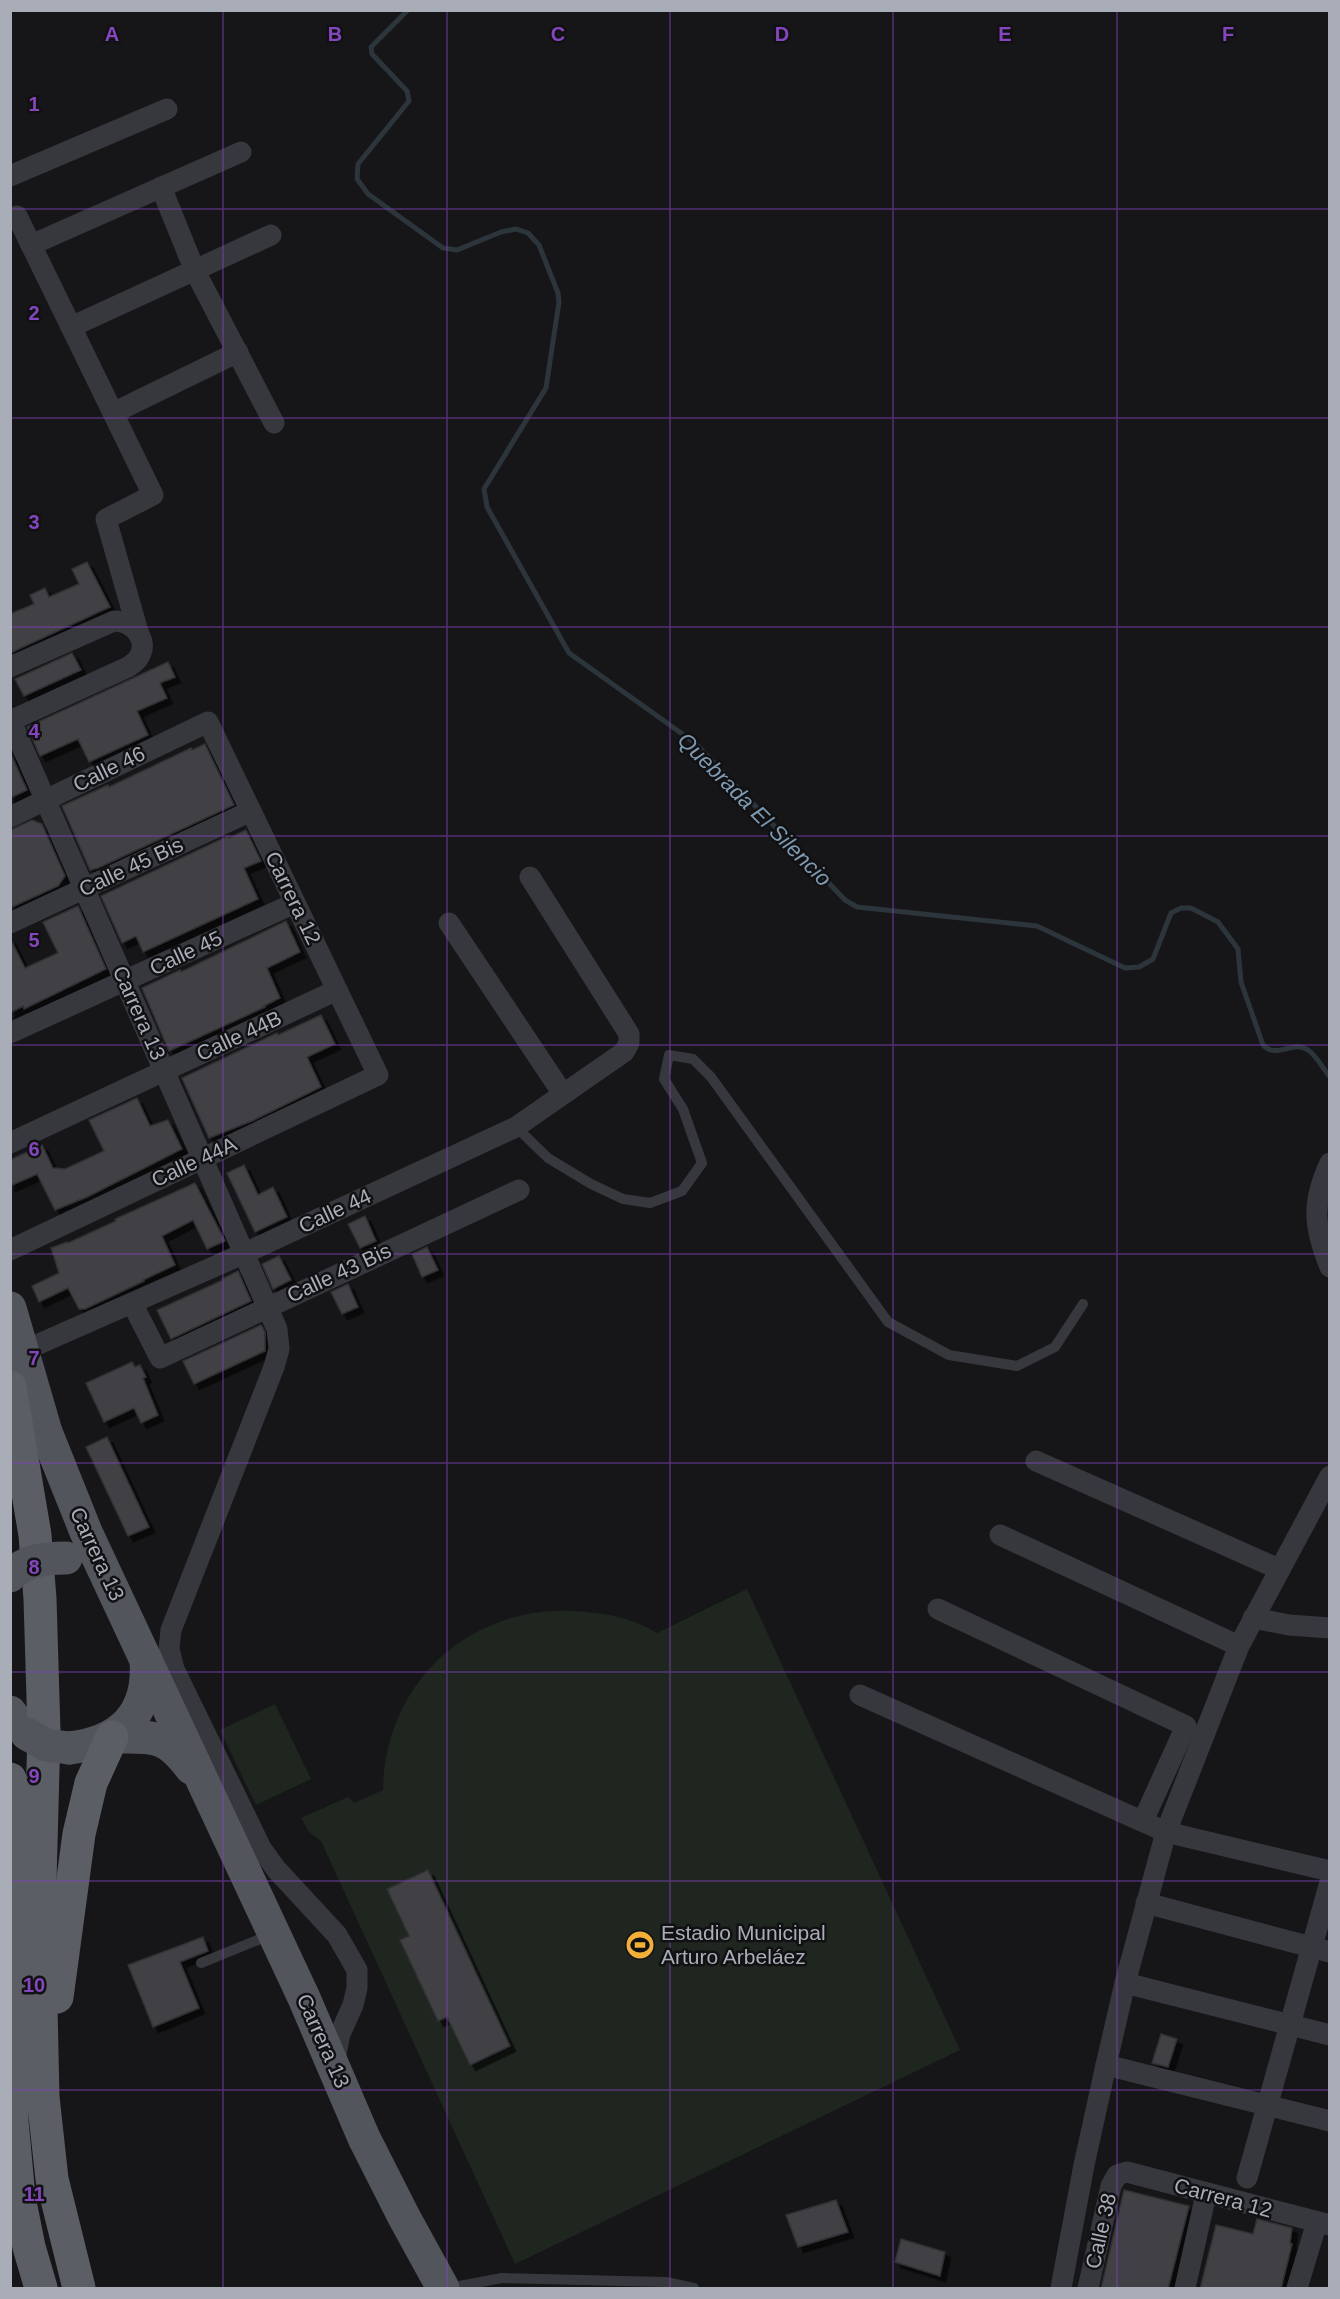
<svg xmlns="http://www.w3.org/2000/svg" width="1340" height="2299" viewBox="0 0 1340 2299" font-family="Helvetica,sans-serif">
<defs>
<filter id="shadow"><feDropShadow dx="5.5" dy="5.5" stdDeviation="0" flood-color="#0009"/></filter>
</defs>
<rect width="100%" height="100%" fill="#161618"/>
<g fill="#1e261f">
<path d="M747,1589l213,461 -445,214 -194,-423 -12,-9 -8,-14 47,-21 6,6 29,-13c2,-106 84,-184 191,-179 30,2 57,6 83,22z"/>
<polygon points="275,1704 311,1779 256,1805 220,1730"/>
</g>
<g fill="none" stroke-linecap="round" stroke-linejoin="round">
<path stroke="#2c353c" stroke-width="5" d="M408,10l-37,37 1,7 35,37 2,10 -51,63 -1,15 11,15 75,54 14,2 44,-18 15,-3 12,4 11,12 19,48 1,9 -13,86 -62,101 3,18 82,146 126,90 150,157 12,7 180,19 88,42 14,-1 14,-8 18,-46 10,-5h10l27,14 20,27 3,33 22,63c14,15 31,-6 45,5 9,6 15,19 22,27"/>
</g>
<g fill="#404145" stroke="#303034" stroke-width="1.5" filter="url(#shadow)">
<polygon points="87,562 110,607 10,653 10,614 34,604 30,595 45,588 49,597 79,584 72,569"/>
<polygon points="72,653 81,670 24,696 15,679"/>
<polygon points="168,662 175,677 160,683 167,698 137,711 148,735 89,762 78,739 40,756 27,727"/>
<polygon points="205,744 234,805 98,868 90,870 62,806 108,785 109,787 191,748 192,750"/>
<polygon points="10,752 27,790 10,798"/>
<polygon points="32,820 42,824 65,876 58,886 10,908 10,830"/>
<polygon points="246,830 261,861 244,868 258,899 143,952 136,936 122,943 101,896 228,836 229,838"/>
<polygon points="78,906 106,969 24,1009 23,1006 10,1013 10,938 25,968 58,953 43,922"/>
<polygon points="286,921 300,952 267,968 280,998 264,1006 265,1007 169,1051 142,988 180,970 181,972"/>
<polygon points="321,1015 335,1044 307,1057 321,1087 252,1121 209,1138 182,1078 277,1033 278,1035"/>
<polygon points="137,1098 150,1126 168,1120 182,1149 87,1197 55,1210 37,1174 10,1186 10,1160 42,1145 53,1168 65,1169 104,1151 89,1120"/>
<polygon points="244,1165 258,1195 273,1187 287,1217 255,1232 227,1173"/>
<polygon points="195,1183 225,1241 207,1249 193,1220 162,1236 175,1265 143,1280 144,1281 85,1309 79,1309 68,1288 39,1302 32,1286 59,1273 51,1248 67,1242 68,1243 116,1221 115,1219"/>
<polygon points="365,1216 376,1241 360,1248 348,1224"/>
<polygon points="427,1247 438,1270 422,1277 412,1254"/>
<polygon points="279,1256 291,1280 273,1289 262,1264"/>
<polygon points="238,1271 251,1301 171,1339 157,1310 223,1280 222,1279"/>
<polygon points="348,1284 358,1307 342,1314 331,1292"/>
<polygon points="261,1325 265,1332 265,1351 194,1384 183,1361"/>
<polygon points="132,1362 135,1367 140,1365 146,1377 143,1378 158,1415 141,1423 134,1408 104,1422 86,1383"/>
<polygon points="107,1437 149,1527 128,1536 86,1447"/>
<polygon points="428,1870 510,2046 470,2065 447,2017 438,2021 400,1940 409,1936 387,1889"/>
<polygon points="203,1937 208,1951 180,1962 199,2008 153,2027 128,1965"/>
<polygon points="1161,2034 1177,2039 1168,2067 1152,2063"/>
<polygon points="1124,2190 1189,2206 1168,2289 1101,2289"/>
<polygon points="836,2200 848,2232 798,2247 786,2215"/>
<polygon points="1257,2219 1292,2228 1290,2243 1292,2244 1281,2289 1200,2289 1216,2225 1253,2234"/>
<polygon points="901,2239 945,2252 940,2276 895,2262"/>
</g>
<g fill="none" stroke-linecap="round" stroke-linejoin="round">
<g stroke="#37383d" stroke-width="10">
<polyline points="516,1127 548,1158 591,1184 623,1199 650,1203 682,1191 702,1163 683,1109 664,1079 669,1055 693,1059 711,1077 888,1322 949,1355 1017,1366 1055,1347 1083,1304"/>
<polyline points="201,1963 270,1935"/>
<polyline points="449,2288 502,2278 666,2282 694,2288"/>
</g>
<g stroke="#37383d" stroke-width="21">
<polyline points="10,176 167,109"/>
<polyline points="161,187 195,271 274,423"/>
<polyline points="17,216 153,495 106,519 139,635"/>
<polyline points="31,245 241,152"/>
<polyline points="71,327 271,235"/>
<polyline points="113,413 238,352"/>
<path d="M10,667l104,-46c18,0 36,18 25,36 -2,4 -8,8 -11,10l-118,54"/>
<polyline points="10,719 277,1329 279,1349 274,1367 171,1630 169,1649 174,1669 261,1848 276,1869 337,1935 357,1970 357,1988 353,2005 340,2034 334,2063"/>
<polyline points="10,817 208,722 378,1075 10,1250"/>
<polyline points="10,923 251,811"/>
<polyline points="449,923 563,1094"/>
<polyline points="10,1033 295,903"/>
<polyline points="10,1143 337,990"/>
<path d="M1330,1163c-19,40 -16,65 0,104"/>
<polyline points="132,1303 160,1358 519,1190"/>
<polyline points="23,1351 245,1253 516,1127 624,1052 629,1043 629,1034 530,877"/>
<polyline points="1036,1461 1279,1569"/>
<polyline points="1000,1535 1239,1646"/>
<polyline points="938,1609 1186,1726 1143,1821"/>
<polyline points="1253,1618 1289,1625 1330,1628"/>
<polyline points="860,1695 1166,1832 1330,1871"/>
<polyline points="1146,1903 1330,1952"/>
<polyline points="1125,1983 1330,2035"/>
<polyline points="1106,2065 1330,2121"/>
<polyline points="1247,2178 1330,1882"/>
<polyline points="1061,2288 1084,2165 1106,2065 1125,1983 1166,1832 1239,1646 1330,1476"/>
<polyline points="1088,2288 1111,2186 1117,2175 1127,2172 1330,2225"/>
<polyline points="1185,2288 1206,2194"/>
<polyline points="1297,2288 1317,2222"/>
</g>
<g stroke="#53555c" stroke-width="33">
<polyline points="10,1308 46,1432 86,1532 304,1998 364,2138 404,2217 443,2288"/>
<polyline points="10,1712 27,1734"/>
<path d="M112,1737c41,0 53,-4 79,31"/>
<path d="M69,1748c51,-6 81,-33 77,-88"/>
</g>
<g stroke="#5b5e65" stroke-width="33">
<polyline points="10,1387 35,1535 40,1599 44,1731 39,1919 43,2097 52,2179 79,2288"/>
<polyline points="10,1779 16,1874 12,2121 19,2197 29,2247 41,2288"/>
<polyline points="57,1997 79,1834 91,1783 112,1737"/>
</g>
<g stroke="#53555c" stroke-width="33">
<path d="M10,1576c15,-16 35,-18 56,-18"/>
<polyline points="27,1734 46,1745 69,1748"/>
</g>
</g>
<path fill="none" stroke="#8446be" stroke-width="1.5" stroke-opacity="0.55" d="M223,10v2278M447,10v2278M670,10v2278M893,10v2278M1117,10v2278M10,209h1320M10,418h1320M10,627h1320M10,836h1320M10,1045h1320M10,1254h1320M10,1463h1320M10,1672h1320M10,1881h1320M10,2090h1320"/>
<defs>
<g id="stadium-disc" transform="scale(1.5)"><circle r="9.5" fill="#f2b134" stroke="#111113"/><path d="M0-5a6.5 5 0 1 0 0 10a6.5 5 0 1 0 0-10ZM-3.5-1.8h7v3.6h-7Z" fill="#111"/></g>
</defs>
<g fill-rule="evenodd">
<use href="#stadium-disc" x="640" y="1945"/>
</g>
<g text-anchor="middle" stroke-width="5" stroke-linejoin="round" paint-order="stroke">
<g font-size="21" fill="#a8adb8" stroke="#111113">
<text transform="translate(109 769) rotate(-26)" y="7">Calle 46</text>
<text transform="translate(131 867) rotate(-25)" y="7">Calle 45 Bis</text>
<text transform="translate(293 898) rotate(64)" y="7">Carrera 12</text>
<text transform="translate(186 953) rotate(-25)" y="7">Calle 45</text>
<text transform="translate(139 1013) rotate(66)" y="7">Carrera 13</text>
<text transform="translate(239 1036) rotate(-25)" y="7">Calle 44B</text>
<text transform="translate(194 1162) rotate(-25)" y="7">Calle 44A</text>
<text transform="translate(335 1211) rotate(-25)" y="7">Calle 44</text>
<text transform="translate(339 1273) rotate(-25)" y="7">Calle 43 Bis</text>
<text transform="translate(97 1554) rotate(65)" y="7">Carrera 13</text>
<text transform="translate(323 2041) rotate(66)" y="7">Carrera 13</text>
<text transform="translate(1223 2198) rotate(15)" y="7">Carrera 12</text>
<text transform="translate(1101 2231) rotate(-77)" y="7">Calle 38</text>
</g>
<g font-size="21" fill="#a8adb8" stroke="#111113" text-anchor="start">
<text x="661" y="1940">Estadio Municipal<tspan x="661" dy="24">Arturo Arbeláez</tspan></text>
</g>
<g font-size="22" font-style="italic" fill="#7f9bb3" stroke="#111113">
<text transform="translate(755 809) rotate(45)" y="8">Quebrada El Silencio</text>
</g>
</g>
<g font-size="20" text-anchor="middle" font-weight="bold" fill="#8446be" stroke="#111113" stroke-width="5" stroke-linejoin="round" paint-order="stroke">
<text x="112" y="41">A</text>
<text x="335" y="41">B</text>
<text x="558" y="41">C</text>
<text x="782" y="41">D</text>
<text x="1005" y="41">E</text>
<text x="1228" y="41">F</text>
<text x="34" y="111">1</text>
<text x="34" y="320">2</text>
<text x="34" y="529">3</text>
<text x="34" y="738">4</text>
<text x="34" y="947">5</text>
<text x="34" y="1156">6</text>
<text x="34" y="1365">7</text>
<text x="34" y="1574">8</text>
<text x="34" y="1783">9</text>
<text x="34" y="1992">10</text>
<text x="34" y="2201">11</text>
</g>
<rect width="1340" height="2299" fill="none" stroke="#a8adb8" stroke-width="24"/>
</svg>
